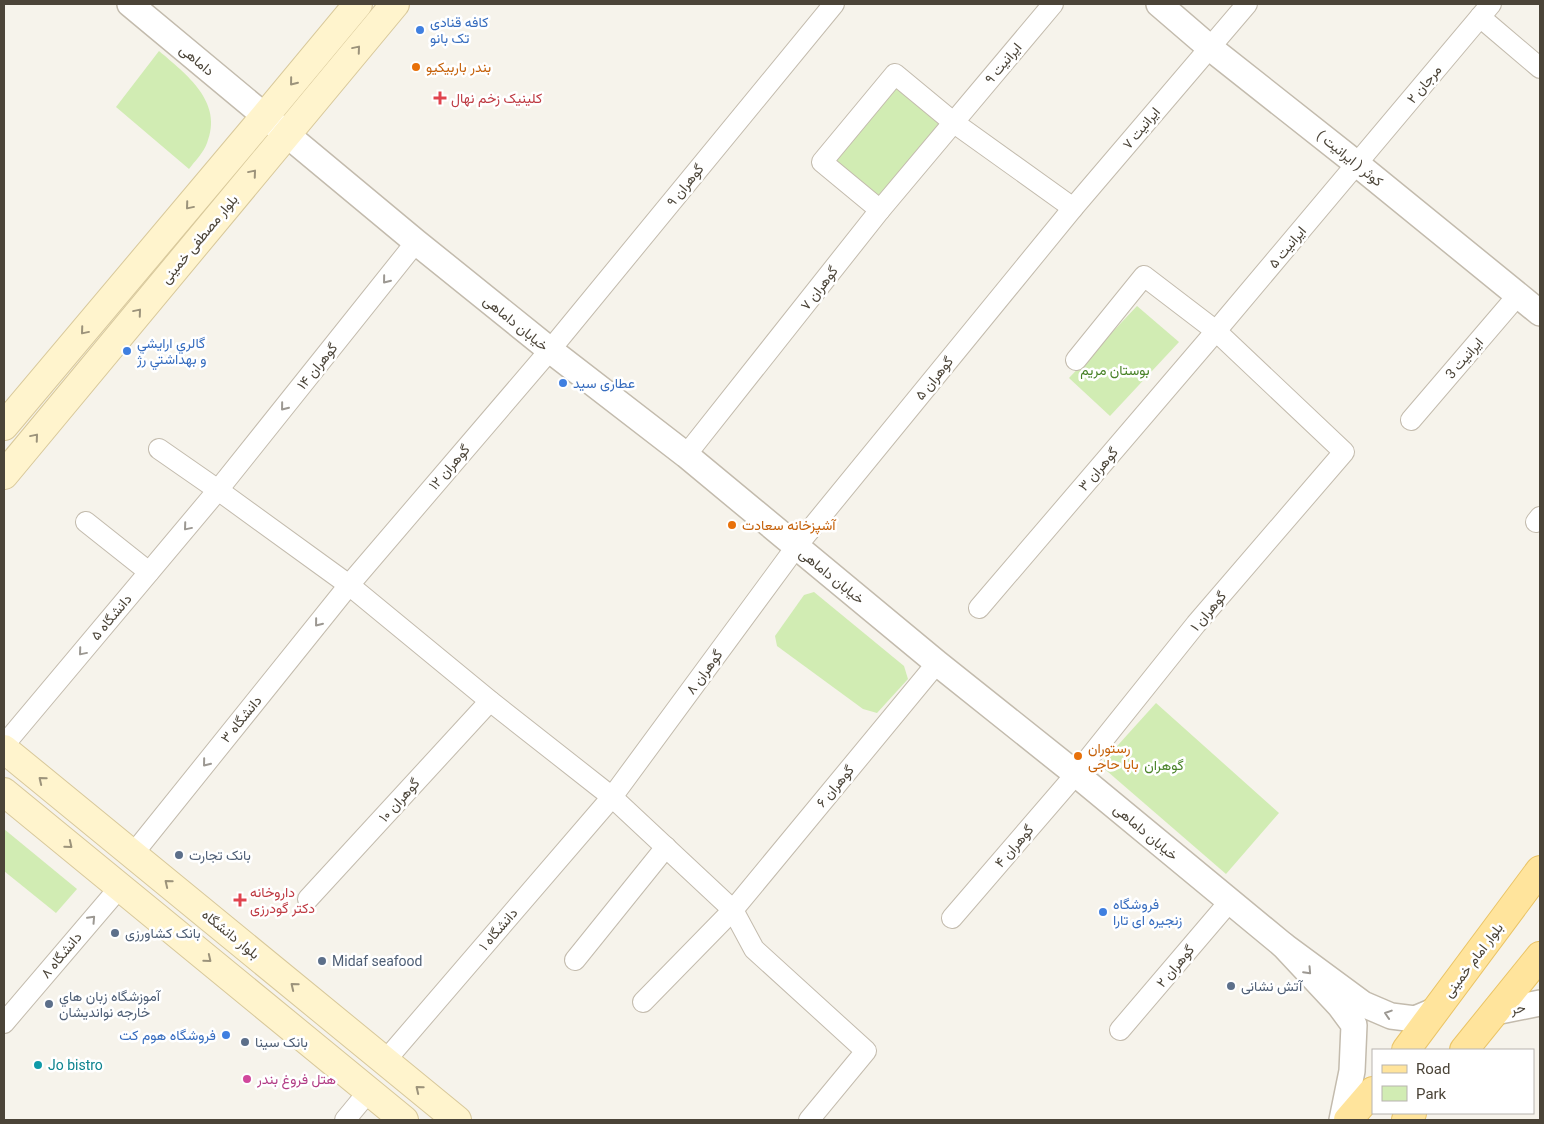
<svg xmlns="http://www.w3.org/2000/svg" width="1544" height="1124" viewBox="0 0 1544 1124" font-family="Roboto,Vazirmatn,sans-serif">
<rect width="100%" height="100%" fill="#f6f3eb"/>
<g fill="#d1ecb3">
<path d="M159,51c27,23 65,51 48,92 -3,9 -12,18 -18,26l-73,-62z"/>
<polygon points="895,85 942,123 879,199 832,161"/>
<polygon points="1137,306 1179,342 1110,416 1069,378"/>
<polygon points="814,592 904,666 908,679 877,713 863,709 777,646 775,636 804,595"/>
<polygon points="1156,703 1279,813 1226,874 1100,765"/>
<polygon points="4,829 77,889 56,913 4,871"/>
</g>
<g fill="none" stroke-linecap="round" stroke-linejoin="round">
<g stroke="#c3bbad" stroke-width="22">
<g id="minor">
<polyline points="1480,17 1540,68"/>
<polyline points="880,210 822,162 895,74 953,122 1073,208"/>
<polyline points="1411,420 1518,295"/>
<polyline points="159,449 218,490 349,585 490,701 612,797 733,910 754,949 866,1051 809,1120"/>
<polyline points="686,455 880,210 1053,4"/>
<polyline points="86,522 149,572"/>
<polyline points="1536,522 1540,517"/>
<polyline points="979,608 1216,331 1491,4"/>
<polyline points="4,745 218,490 416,242"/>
<polyline points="133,854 349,585 550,350 834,4"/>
<polyline points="308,899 490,701"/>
<polyline points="952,918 1076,774 1196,624 1344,452 1216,331 1144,276 1076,360"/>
<polyline points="575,960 666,847"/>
<polyline points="643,1002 733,910 937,663"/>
<polyline points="4,1023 120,887"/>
<polyline points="1120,1030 1230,901"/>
<polyline points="385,1061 612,797 796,547 1073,208 1247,4"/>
<polyline points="345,1120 369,1091"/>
</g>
</g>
<g stroke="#c3bbad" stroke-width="28">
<g id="tertiary">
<polyline points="130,4 416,242 550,350 686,455 937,663 1076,774 1283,945"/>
<polyline points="1159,4 1209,47 1357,164 1540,313"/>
<polyline points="1495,1012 1540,1003"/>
<polyline points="1342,1120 1352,1071 1354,1025 1340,1006 1283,945 1363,1004 1391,1016 1415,1019 1434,1011"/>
</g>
</g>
<g stroke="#d8c89a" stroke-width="30">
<g id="secondary">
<polyline points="4,426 265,116 358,4"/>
<polyline points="4,475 395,4"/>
<polyline points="4,749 457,1120"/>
<polyline points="4,792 404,1120"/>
</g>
</g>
<g stroke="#eac466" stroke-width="30">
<g id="primary">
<polyline points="1406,1050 1540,870"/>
<polyline points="1464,1050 1540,956"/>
<polyline points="1348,1120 1373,1091"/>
<polyline points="1406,1120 1412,1113"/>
</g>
</g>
<use href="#minor" stroke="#fff" stroke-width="20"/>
<use href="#tertiary" stroke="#fff" stroke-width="25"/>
<use href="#secondary" stroke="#fff4cd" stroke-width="28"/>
<use href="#primary" stroke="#ffe49c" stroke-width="28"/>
</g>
<defs><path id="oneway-chevron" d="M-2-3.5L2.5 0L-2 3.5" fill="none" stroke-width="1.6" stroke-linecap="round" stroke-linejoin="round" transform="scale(1.25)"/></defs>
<g stroke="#9c937b">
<use href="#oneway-chevron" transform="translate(357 49) rotate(-50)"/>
<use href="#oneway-chevron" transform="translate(293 82) rotate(129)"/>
<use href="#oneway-chevron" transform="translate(253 173) rotate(-50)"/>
<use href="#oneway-chevron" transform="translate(189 206) rotate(130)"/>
<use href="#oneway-chevron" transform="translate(138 312) rotate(-50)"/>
<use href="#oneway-chevron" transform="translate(84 331) rotate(130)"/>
<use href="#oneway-chevron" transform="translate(35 437) rotate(-50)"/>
<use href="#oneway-chevron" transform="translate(42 780) rotate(-141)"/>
<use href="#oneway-chevron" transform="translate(69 845) rotate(39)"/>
<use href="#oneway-chevron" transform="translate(168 883) rotate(-141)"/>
<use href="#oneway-chevron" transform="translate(208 959) rotate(39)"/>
<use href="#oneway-chevron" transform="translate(294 986) rotate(-141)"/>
<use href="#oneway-chevron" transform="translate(419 1089) rotate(-141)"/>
</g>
<g stroke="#9c9892">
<use href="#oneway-chevron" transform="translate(386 280) rotate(129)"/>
<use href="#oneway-chevron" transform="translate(284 407) rotate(129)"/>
<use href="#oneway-chevron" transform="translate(187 527) rotate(130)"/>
<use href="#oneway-chevron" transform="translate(318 623) rotate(129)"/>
<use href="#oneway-chevron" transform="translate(82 652) rotate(130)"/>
<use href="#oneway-chevron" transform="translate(206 763) rotate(129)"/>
<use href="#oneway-chevron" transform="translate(92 919) rotate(-47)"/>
<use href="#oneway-chevron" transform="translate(1308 971) rotate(47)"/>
<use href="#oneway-chevron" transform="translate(1388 1014) rotate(-162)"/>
</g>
<g fill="#3f7fe0" stroke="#fff" stroke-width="2">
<circle cx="420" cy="30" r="5"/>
<circle cx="127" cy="351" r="5"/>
<circle cx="563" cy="383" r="5"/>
<circle cx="1103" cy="912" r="5"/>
<circle cx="226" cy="1035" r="5"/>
</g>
<g fill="#e8710a" stroke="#fff" stroke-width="2">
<circle cx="416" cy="67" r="5"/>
<circle cx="732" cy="525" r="5"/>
<circle cx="1078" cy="756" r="5"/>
</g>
<g fill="#e0444e" stroke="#fff" stroke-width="2">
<path d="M437.5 90.5h5v5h5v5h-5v5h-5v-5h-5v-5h5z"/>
<path d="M237.5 892.5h5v5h5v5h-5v5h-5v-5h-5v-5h5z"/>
</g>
<g fill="#5c6f8a" stroke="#fff" stroke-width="2">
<circle cx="179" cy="855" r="5"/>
<circle cx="115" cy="933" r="5"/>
<circle cx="322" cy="961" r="5"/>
<circle cx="1231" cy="986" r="5"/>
<circle cx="49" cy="1004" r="5"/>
<circle cx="245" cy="1042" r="5"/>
</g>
<circle fill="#0f9aa8" stroke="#fff" stroke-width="2" cx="38" cy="1065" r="5"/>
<circle fill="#d1479c" stroke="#fff" stroke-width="2" cx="247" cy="1079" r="5"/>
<g text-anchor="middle" stroke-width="5" stroke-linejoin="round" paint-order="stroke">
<g font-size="14" fill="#366cbe" stroke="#fff" text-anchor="start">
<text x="430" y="27">کافه قنادی<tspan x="430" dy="16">تک بانو</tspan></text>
<text x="137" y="348">گالري ارايشي<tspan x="137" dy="16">و بهداشتي رژ</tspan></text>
<text x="573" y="388">عطاری سید</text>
<text x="1113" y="909">فروشگاه<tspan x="1113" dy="16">زنجیره ای تارا</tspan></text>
<text x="216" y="1040" text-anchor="end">فروشگاه هوم کت</text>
</g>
<g font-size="14" fill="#4b4438" stroke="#fff">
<text transform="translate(197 60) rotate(40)" y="5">داماهی</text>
<text transform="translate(1003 63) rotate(-50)" y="5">ایرانیت ۹</text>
<text transform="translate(1424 84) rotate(-50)" y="5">مرجان ۲</text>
<text transform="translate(1141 128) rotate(-50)" y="5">ایرانیت ۷</text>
<text transform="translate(1350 158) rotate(39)" y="5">کوثر ( ایرانیت )</text>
<text transform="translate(685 185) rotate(-51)" y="5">گوهران ۹</text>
<text transform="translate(199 239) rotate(-50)" y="5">بلوار مصطفی خمینی</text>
<text transform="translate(1287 247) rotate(-50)" y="5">ایرانیت ۵</text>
<text transform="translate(819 288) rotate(-52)" y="5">گوهران ۷</text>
<text transform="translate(516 323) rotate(39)" y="5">خیابان داماهی</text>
<text transform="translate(1464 358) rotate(-49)" y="5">ایرانیت 3</text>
<text transform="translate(317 366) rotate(-51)" y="5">گوهران ۱۴</text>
<text transform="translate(934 378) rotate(-51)" y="5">گوهران ۵</text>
<text transform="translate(449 467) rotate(-49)" y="5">گوهران ۱۲</text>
<text transform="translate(1098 469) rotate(-49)" y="5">گوهران ۳</text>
<text transform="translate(832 576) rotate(39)" y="5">خیابان داماهی</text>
<text transform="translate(1208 611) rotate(-50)" y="5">گوهران ۱</text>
<text transform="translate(111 617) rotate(-50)" y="5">دانشگاه ۵</text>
<text transform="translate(704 672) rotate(-54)" y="5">گوهران ۸</text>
<text transform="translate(241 719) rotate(-51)" y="5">دانشگاه ۳</text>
<text transform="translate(835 786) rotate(-50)" y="5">گوهران ۶</text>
<text transform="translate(399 800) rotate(-48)" y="5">گوهران ۱۰</text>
<text transform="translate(1146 832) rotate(40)" y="5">خیابان داماهی</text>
<text transform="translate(1014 846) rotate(-49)" y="5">گوهران ۴</text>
<text transform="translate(498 929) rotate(-49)" y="5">دانشگاه ۱</text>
<text transform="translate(231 934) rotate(39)" y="5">بلوار دانشگاه</text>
<text transform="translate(61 955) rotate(-50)" y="5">دانشگاه ۸</text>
<text transform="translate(1473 960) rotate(-53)" y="5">بلوار امام خمینی</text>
<text transform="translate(1175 966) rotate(-50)" y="5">گوهران ۲</text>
<text transform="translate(1518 1008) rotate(-10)" y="5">حر</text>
</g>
<g font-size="14" fill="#c56008" stroke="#fff" text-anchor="start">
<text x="426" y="72">بندر باربیکیو</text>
<text x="742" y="530">آشپزخانه سعادت</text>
<text x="1088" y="753">رستوران<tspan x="1088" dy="16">بابا حاجی</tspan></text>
</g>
<g font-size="14" fill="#be3a42" stroke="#fff" text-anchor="start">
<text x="451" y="103">کلینیک زخم نهال</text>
<text x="250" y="897">داروخانه<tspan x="250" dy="16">دکتر گودرزی</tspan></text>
</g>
<g font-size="14" fill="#488227" stroke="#fff">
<text x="1115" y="375">بوستان مریم</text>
<text x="1164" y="770">گوهران</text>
</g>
<g font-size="14" fill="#4e5e75" stroke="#fff" text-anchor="start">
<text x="189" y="860">بانک تجارت</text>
<text x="125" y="938">بانک کشاورزی</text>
<text x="332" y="966">Midaf seafood</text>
<text x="1241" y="991">آتش نشانی</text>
<text x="59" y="1001">آموزشگاه زبان هاي<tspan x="59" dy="16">خارجه نوانديشان</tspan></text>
<text x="255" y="1047">بانک سینا</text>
</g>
<g font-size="14" fill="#0d838f" stroke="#fff" text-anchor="start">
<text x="48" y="1070">Jo bistro</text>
</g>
<g font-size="14" fill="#b23c85" stroke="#fff" text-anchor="start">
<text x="257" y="1084">هتل فروغ بندر</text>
</g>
</g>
<rect width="1544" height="1124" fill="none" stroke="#4b4438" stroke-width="10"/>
<rect x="1372" y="1049" width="162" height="65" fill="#ffffff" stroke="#b7b4af"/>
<rect x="1382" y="1065" width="25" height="8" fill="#ffe49c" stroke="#b7b4af"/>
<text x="1416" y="1074" font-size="15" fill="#4b4438">Road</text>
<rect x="1382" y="1086" width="25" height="15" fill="#d1ecb3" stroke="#b7b4af"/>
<text x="1416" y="1099" font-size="15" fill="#4b4438">Park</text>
</svg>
